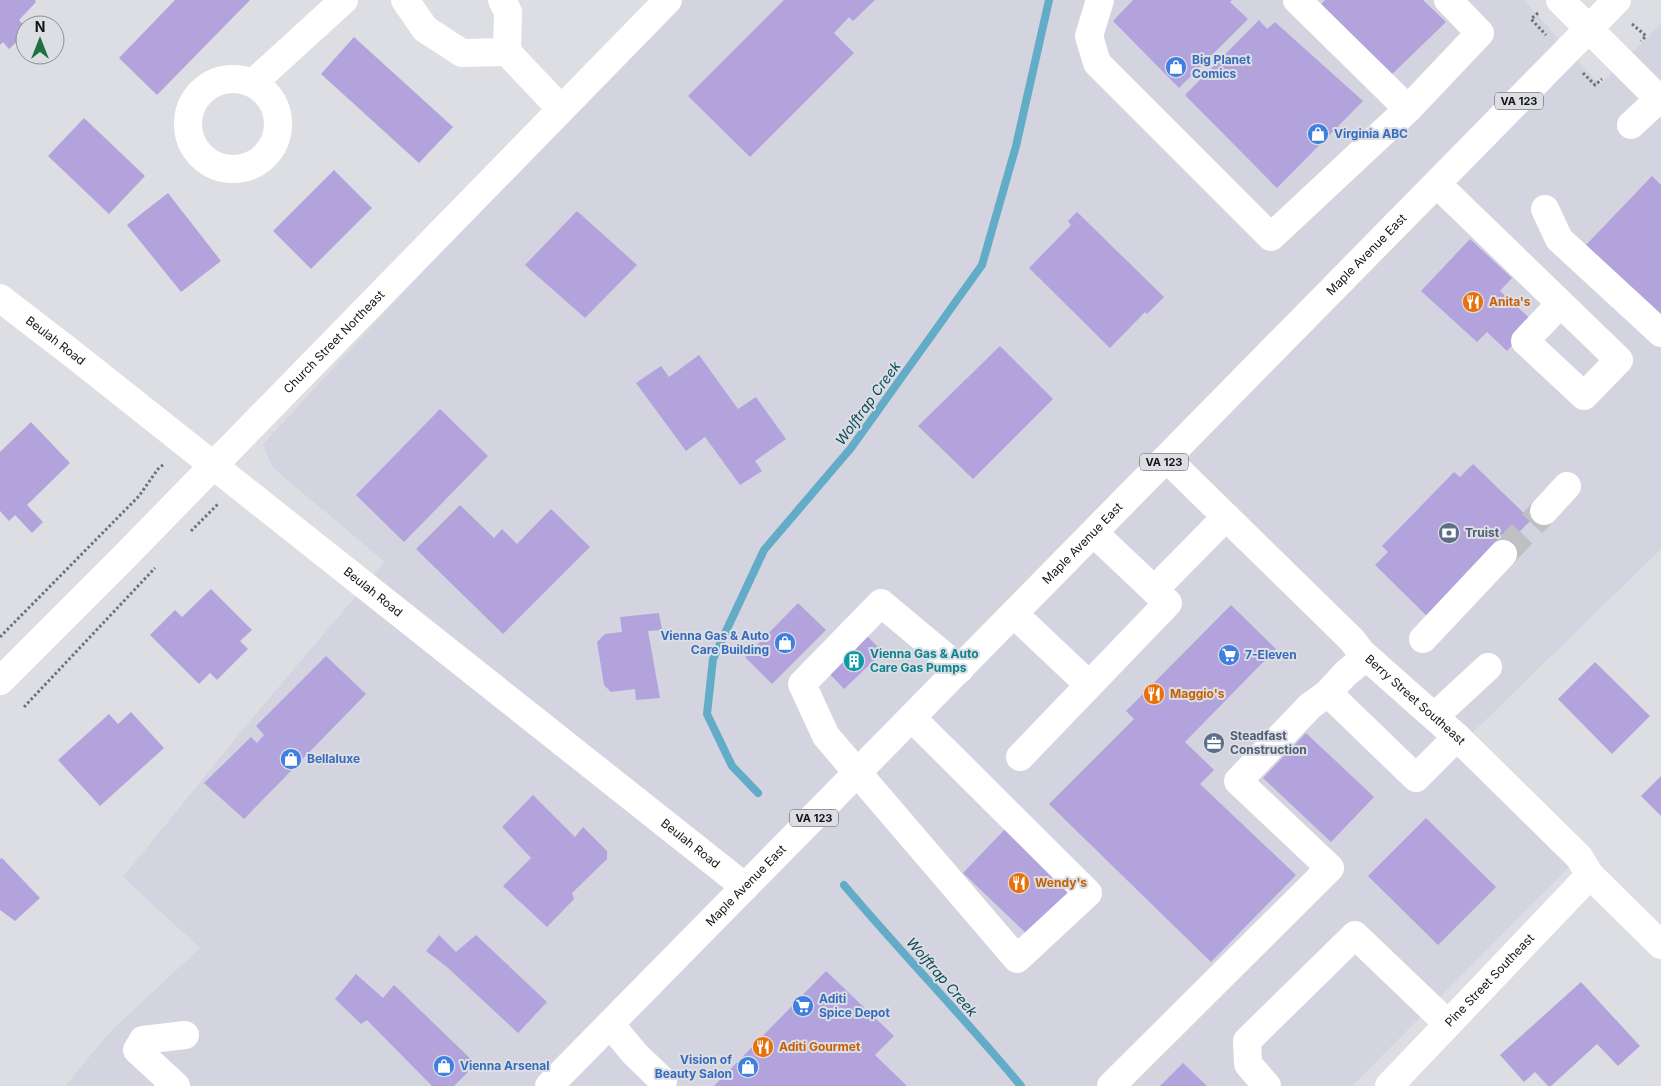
<svg xmlns="http://www.w3.org/2000/svg" width="1661" height="1086" viewBox="0 0 1661 1086" font-family="Inter,sans-serif">
<rect width="100%" height="100%" fill="#dddee3"/>
<polygon fill="#d3d4e0" points="679,0 1524,0 1600,85 1661,24 1661,549 1463,742 1579,857 1352,1086 65,1086 111,1031 200,948 123,877 248,723 385,562 272,467 263,444 637,40"/>
<g fill="none" stroke-linecap="round" stroke-linejoin="round">
<g stroke="#62acc7" stroke-width="8">
<polyline points="758,793 732,766 707,714 713,659 764,550 851,448 982,265 1016,146 1049,0"/>
<path d="M844,885c57,68 120,132 177,201"/>
</g>
</g>
<g fill="#b3a3dd">
<polygon points="0,0 35,0 36,2 19,20 25,26 25,34 9,49 3,42 0,45"/>
<polygon points="175,0 250,0 157,95 119,58"/>
<polygon points="784,0 875,0 853,21 849,17 834,33 854,53 750,157 688,96"/>
<polygon points="1133,0 1232,0 1230,2 1248,19 1179,88 1113,21"/>
<polygon points="1325,0 1423,0 1446,22 1387,79 1317,9"/>
<polygon points="1259,20 1267,29 1275,22 1363,101 1277,188 1185,95"/>
<polygon points="354,37 453,127 419,163 321,74"/>
<polygon points="84,118 145,176 109,214 48,156"/>
<polygon points="334,170 372,208 311,269 273,231"/>
<polygon points="1652,176 1661,185 1661,317 1586,245"/>
<polygon points="168,193 221,261 181,292 127,225"/>
<polygon points="577,211 637,265 585,318 525,265"/>
<polygon points="1077,212 1164,297 1147,314 1145,312 1110,348 1029,268 1071,225 1068,221"/>
<polygon points="1470,239 1512,278 1500,291 1534,322 1507,351 1487,332 1477,342 1421,291"/>
<polygon points="1000,346 1053,399 973,479 918,426"/>
<polygon points="699,355 738,409 756,397 786,439 755,461 762,471 740,485 705,437 686,451 636,383 661,366 669,377"/>
<polygon points="440,409 488,456 404,542 356,495"/>
<polygon points="31,422 70,463 27,505 43,522 32,533 15,515 9,521 0,511 0,452"/>
<polygon points="1473,464 1531,520 1432,621 1375,565 1388,552 1382,546 1454,472 1460,477"/>
<polygon points="460,505 494,538 502,529 517,544 551,509 590,547 503,634 416,549"/>
<polygon points="211,589 252,630 240,641 248,649 217,680 210,673 199,684 150,635 175,610 182,617"/>
<polygon points="798,603 826,630 772,684 745,657"/>
<polygon points="1231,605 1276,649 1185,742 1214,770 1200,784 1296,875 1211,962 1049,804 1134,719 1126,711"/>
<polygon points="659,613 662,630 648,631 660,698 636,700 635,689 611,692 604,685 597,642 605,634 622,632 620,617"/>
<polygon points="864,633 883,652 844,689 826,670"/>
<polygon points="326,656 366,694 244,819 204,783 251,737 257,743 264,735 256,726"/>
<polygon points="1595,662 1650,716 1612,754 1558,699"/>
<polygon points="131,712 164,748 100,806 58,760 109,714 118,724"/>
<polygon points="1306,733 1374,797 1331,842 1263,778"/>
<polygon points="1661,776 1661,816 1641,796"/>
<polygon points="533,795 575,837 583,827 607,851 607,859 572,893 574,899 547,927 503,886 531,858 502,827"/>
<polygon points="1426,818 1496,887 1438,945 1368,876"/>
<polygon points="1007,827 1075,893 1031,938 963,873"/>
<polygon points="2,858 40,898 15,921 0,910 0,859"/>
<polygon points="439,935 456,952 476,935 547,1002 518,1033 447,967 426,951"/>
<polygon points="826,971 894,1036 875,1055 907,1086 714,1086"/>
<polygon points="356,974 383,998 394,985 476,1064 454,1086 432,1086 367,1020 361,1024 335,999"/>
<polygon points="1581,982 1640,1046 1618,1066 1597,1044 1551,1086 1548,1086 1535,1072 1524,1082 1500,1055"/>
<polygon points="1183,1063 1207,1086 1160,1086"/>
</g>
<g fill="none" stroke-linecap="round" stroke-linejoin="round">
<polyline stroke="#bfc0c4" stroke-width="28" stroke-dasharray="28 14" stroke-linecap="butt" points="1503,554 1544,511"/>
<g stroke="#707173" stroke-width="3" stroke-dasharray="2.5 2.5" stroke-linecap="butt">
<polyline points="1538,13 1531,19 1546,35"/>
<polyline points="1632,24 1646,36 1641,41"/>
<polyline points="1583,73 1595,85 1602,79"/>
<polyline points="191,531 218,504"/>
<polyline points="0,637 139,496 158,469 164,464"/>
<polyline points="24,707 155,568"/>
</g>
<g stroke="#fff" stroke-width="28">
<polyline points="405,0 425,29 462,53 507,52"/>
<polyline points="502,0 508,12 507,52 561,109"/>
<polyline points="1100,0 1089,36 1097,63 1271,237 1408,109 1480,33 1448,0"/>
<polyline points="1297,0 1408,109"/>
<polyline points="1560,0 1661,101"/>
<circle cx="233" cy="124" r="45"/>
<polyline points="253,83 344,0"/>
<polyline points="1631,125 1659,99"/>
<polyline points="1437,184 1619,360 1584,396 1525,341 1560,304"/>
<polyline points="1545,209 1559,239 1661,333"/>
<path id="s1" d="M1167,459l185,181 9,12 96,85 122,120 11,18 71,70"/>
<polyline points="1544,511 1567,486"/>
<polyline points="1154,590 1226,517"/>
<polyline points="1014,614 1089,685"/>
<polyline points="1423,639 1503,554"/>
<path id="s2" d="M0,681l126,-126 542,-555"/>
<polyline points="1328,693 1416,778 1457,737"/>
<polyline points="1435,716 1488,667"/>
<polyline points="912,718 1088,893 1017,959 826,736 802,684 881,603 960,669"/>
<polyline points="1020,757 1168,603 1094,533"/>
<polyline points="610,1024 635,1054 663,1081"/>
<polyline points="176,1086 137,1050 143,1040 185,1035"/>
<polyline points="1111,1086 1330,868 1238,781 1310,706 1328,693 1345,674 1366,657"/>
<polyline points="1267,1086 1248,1064 1247,1041 1355,935 1448,1024"/>
<path id="s3" d="M1389,1086l201,-211"/>
</g>
<g stroke="#fff" stroke-width="28">
<path id="s4" d="M0,298l74,57 671,532"/>
<path id="s5" d="M549,1086l1068,-1086"/>
</g>
</g>
<defs>
<g id="shop-disc" transform="scale(1.125)"><circle r="9.5" fill="#3f7fe0" stroke="#dddee3"/><path d="M-5-2.5h2.3a2.7 3.5 0 0 1 5.4 0H5L5.5 6h-11ZM-1.5-2.5h3a1.5 2.3 0 0 0-3 0Z" fill="#fff"/></g>
<g id="restaurant-disc" transform="scale(1.125)"><circle r="9.5" fill="#e8710a" stroke="#dddee3"/><path d="M-5-6h1v4h1v-4h1v4h1v-4h1v5L-1.5 .5V6h-2V.5L-5-1ZM5-6V6H3V1.5H1.5Q1.5-4 5-6Z" fill="#fff"/></g>
<g id="bank-disc" transform="scale(1.125)"><circle r="9.5" fill="#5c6f8a" stroke="#dddee3"/><path d="M-6-4H6V4H-6ZM0-2.3a2.3 2.3 0 1 0 0 4.6a2.3 2.3 0 1 0 0-4.6Z" fill="#fff"/></g>
<g id="supermarket-disc" transform="scale(1.125)"><circle r="9.5" fill="#3f7fe0" stroke="#dddee3"/><path d="M-6-5.5h2.5l.6 2H6L4.5 2H-2.5L-4.4-4H-6ZM-1.5 3.2a1.3 1.3 0 1 0 .1 0ZM3 3.2a1.3 1.3 0 1 0 .1 0Z" fill="#fff"/></g>
<g id="building-disc" transform="scale(1.125)"><circle r="9.5" fill="#0f9aa8" stroke="#dddee3"/><path d="M-4-6H4V6H1V3H-1V6H-4ZM-2.5-4.3h1.7v1.8h-1.7ZM.8-4.3h1.7v1.8H.8ZM-2.5-1h1.7V.8h-1.7ZM.8-1h1.7V.8H.8Z" fill="#fff"/></g>
<g id="office-disc" transform="scale(1.125)"><circle r="9.5" fill="#5c6f8a" stroke="#dddee3"/><path d="M-6-3h4V-5.5h4V-3h4V5H-6ZM-1-4.5V-3h2v-1.5ZM-6 0V1H6V0Z" fill="#fff"/></g>
</defs>
<g fill-rule="evenodd">
<use href="#shop-disc" x="1176" y="67"/>
<use href="#shop-disc" x="1318" y="134"/>
<use href="#restaurant-disc" x="1473" y="302"/>
<use href="#bank-disc" x="1449" y="533"/>
<use href="#shop-disc" x="785" y="643"/>
<use href="#supermarket-disc" x="1229" y="655"/>
<use href="#building-disc" x="854" y="661"/>
<use href="#restaurant-disc" x="1154" y="694"/>
<use href="#office-disc" x="1214" y="743"/>
<use href="#shop-disc" x="291" y="759"/>
<use href="#restaurant-disc" x="1019" y="883"/>
<use href="#supermarket-disc" x="803" y="1006"/>
<use href="#restaurant-disc" x="763" y="1047"/>
<use href="#shop-disc" x="444" y="1066"/>
<use href="#shop-disc" x="748" y="1067"/>
</g>
<g text-anchor="middle" stroke-width="4" stroke-linejoin="round" paint-order="stroke">
<g fill="#dddee3" stroke="#505154" stroke-width="1">
<rect x="1495" y="92.5" width="48" height="17" rx="4"/>
<rect x="1140" y="453.5" width="48" height="17" rx="4"/>
<rect x="790" y="809.5" width="48" height="17" rx="4"/>
</g>
<g font-size="11" font-weight="bold" fill="#141516">
<text x="1519" y="105">VA 123</text>
<text x="1164" y="466">VA 123</text>
<text x="814" y="822">VA 123</text>
</g>
<g font-size="12" font-weight="bold" fill="#366cbe" stroke="#dddee3" text-anchor="start">
<text x="1192" y="64">Big Planet<tspan x="1192" dy="14">Comics</tspan></text>
<text x="1334" y="138">Virginia ABC</text>
<text x="769" y="640" text-anchor="end">Vienna Gas &amp; Auto<tspan x="769" dy="14">Care Building</tspan></text>
<text x="1245" y="659">7-Eleven</text>
<text x="307" y="763">Bellaluxe</text>
<text x="819" y="1003">Aditi<tspan x="819" dy="14">Spice Depot</tspan></text>
<text x="732" y="1064" text-anchor="end">Vision of<tspan x="732" dy="14">Beauty Salon</tspan></text>
<text x="460" y="1070">Vienna Arsenal</text>
</g>
<g font-size="12" fill="#141516" stroke="#dddee3">
<text dy="4" stroke="none"><textPath href="#s5" startOffset="1166">Maple Avenue East</textPath></text>
<text dy="4" stroke="none"><textPath href="#s4" startOffset="70">Beulah Road</textPath></text>
<text dy="4" stroke="none"><textPath href="#s2" startOffset="476">Church Street Northeast</textPath></text>
<text dy="4" stroke="none"><textPath href="#s5" startOffset="761">Maple Avenue East</textPath></text>
<text dy="4" stroke="none"><textPath href="#s4" startOffset="475">Beulah Road</textPath></text>
<text dy="4" stroke="none"><textPath href="#s1" startOffset="346">Berry Street Southeast</textPath></text>
<text dy="4" stroke="none"><textPath href="#s4" startOffset="880">Beulah Road</textPath></text>
<text dy="4" stroke="none"><textPath href="#s5" startOffset="281">Maple Avenue East</textPath></text>
<text dy="4" stroke="none"><textPath href="#s3" startOffset="146">Pine Street Southeast</textPath></text>
</g>
<g font-size="12" font-weight="bold" fill="#c56008" stroke="#dddee3" text-anchor="start">
<text x="1489" y="306">Anita's</text>
<text x="1170" y="698">Maggio's</text>
<text x="1035" y="887">Wendy's</text>
<text x="779" y="1051">Aditi Gourmet</text>
</g>
<g font-size="12" font-weight="bold" fill="#4e5e75" stroke="#dddee3" text-anchor="start">
<text x="1465" y="537">Truist</text>
<text x="1230" y="740">Steadfast<tspan x="1230" dy="14">Construction</tspan></text>
</g>
<g font-size="12" font-weight="bold" fill="#0d838f" stroke="#dddee3" text-anchor="start">
<text x="870" y="658">Vienna Gas &amp; Auto<tspan x="870" dy="14">Care Gas Pumps</tspan></text>
</g>
<g font-size="14" font-style="italic" fill="#094b5e" stroke="#dddee3">
<text transform="translate(868 403) rotate(-54)" y="5">Wolftrap Creek</text>
<text transform="translate(942 977) rotate(49)" y="5">Wolftrap Creek</text>
</g>
</g>
<g transform="translate(40 40)"><circle r="24" fill="#dddee3" stroke="#8d8e91"/>
<path d="M0-4L9 19L0 12L-9 19Z" fill="#1f7143"/>
<text y="-8" font-size="14" font-weight="bold" text-anchor="middle" fill="#141516">N</text>
</g>
</svg>
